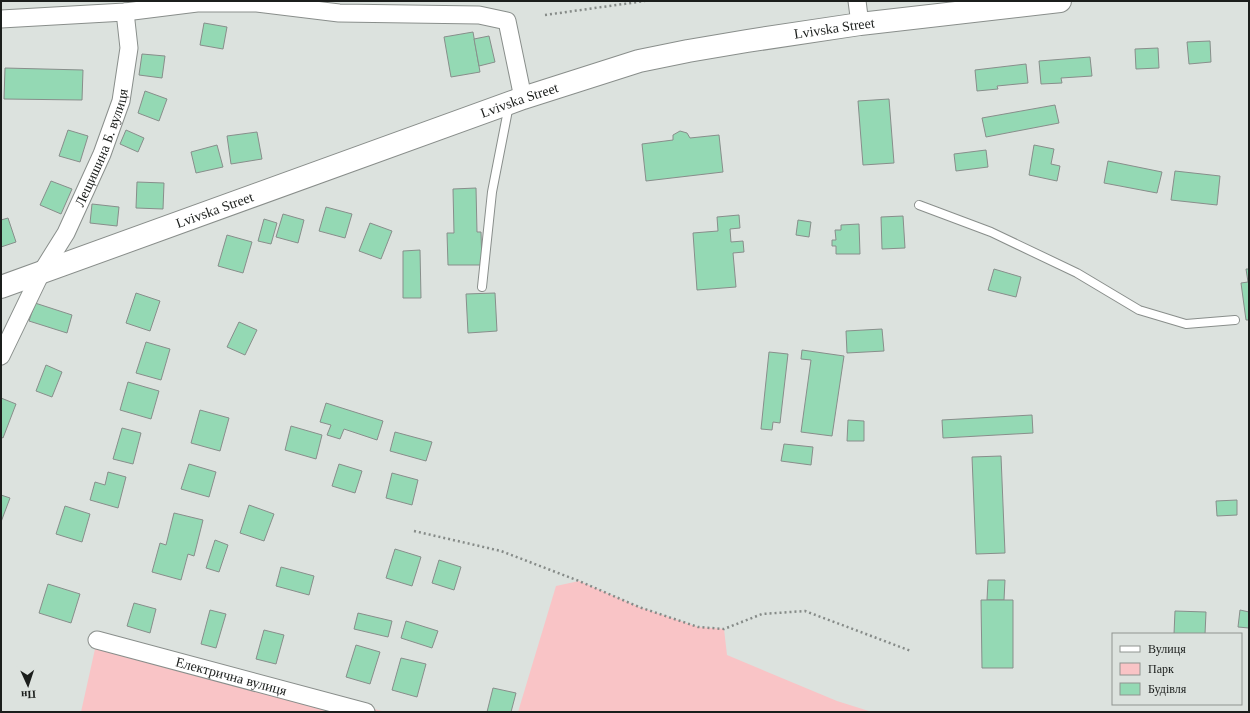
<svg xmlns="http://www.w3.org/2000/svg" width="1250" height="713" viewBox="0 0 1250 713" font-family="Georgia,serif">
<rect width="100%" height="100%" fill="#dce2de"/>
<g fill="#f9c4c6">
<polygon points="579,581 639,607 698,627 724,629 727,655 837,701 872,712 518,712 556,586"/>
<polygon points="97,640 386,712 81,712"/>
</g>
<g fill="#94d9b4" stroke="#888e8b">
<polygon points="204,23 227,27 223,49 200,45"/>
<polygon points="473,32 480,72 451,77 444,37"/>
<polygon points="489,36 495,62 479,66 474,39"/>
<polygon points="1210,41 1211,62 1189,64 1187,42"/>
<polygon points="1158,48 1159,68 1136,69 1135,49"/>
<polygon points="142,54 165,56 162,78 139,75"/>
<polygon points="1090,57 1092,76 1061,78 1062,83 1041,84 1039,61"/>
<polygon points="1026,64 1028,83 997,86 998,89 977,91 975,70"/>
<polygon points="5,68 83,70 82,100 4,99"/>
<polygon points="145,91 167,99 159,121 138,113"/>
<polygon points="889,99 894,163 863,165 858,101"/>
<polygon points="1055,105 1059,123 986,137 982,118"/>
<polygon points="68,130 88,136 80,162 59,156"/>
<polygon points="126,130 144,138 138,152 120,144"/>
<polygon points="680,131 687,133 690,138 719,135 723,172 646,181 642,144 673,140 673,135"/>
<polygon points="257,132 262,159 231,164 227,136"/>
<polygon points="217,145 223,167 196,173 191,152"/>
<polygon points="1034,145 1054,149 1051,164 1060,166 1057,181 1029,175"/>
<polygon points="986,150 988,167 956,171 954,154"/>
<polygon points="1108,161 1162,172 1157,193 1104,183"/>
<polygon points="1175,171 1220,176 1217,205 1171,200"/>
<polygon points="51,181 72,189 61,214 40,205"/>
<polygon points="137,182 164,183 163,209 136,208"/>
<polygon points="476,188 477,232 481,232 482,265 448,265 447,233 454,233 453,189"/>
<polygon points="92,204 119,207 117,226 90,223"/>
<polygon points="326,207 352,214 345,238 319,231"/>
<polygon points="283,214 304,220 298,243 276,237"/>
<polygon points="739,215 740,228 730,229 731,242 743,241 744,252 733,253 736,287 697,290 693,233 718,231 717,217"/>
<polygon points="903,216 905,248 882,249 881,217"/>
<polygon points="8,218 16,242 1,247 1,220"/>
<polygon points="264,219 277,223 271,244 258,241"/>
<polygon points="798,220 811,222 809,237 796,235"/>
<polygon points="370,223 392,231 381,259 359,251"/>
<polygon points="859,224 860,254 836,254 836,246 832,246 832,240 836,240 835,230 841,230 841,225"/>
<polygon points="227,235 252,242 243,273 218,266"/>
<polygon points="420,250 421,298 403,298 403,251"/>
<polygon points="994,269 1021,277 1016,297 988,290"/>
<polygon points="1246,269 1249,269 1249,320 1246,320 1241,283 1248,282"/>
<polygon points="136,293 160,301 150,331 126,323"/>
<polygon points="495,293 497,331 468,333 466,294"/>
<polygon points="35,303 72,315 67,333 29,321"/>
<polygon points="239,322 257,330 245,355 227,347"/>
<polygon points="882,329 884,351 847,353 846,331"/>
<polygon points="146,342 170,349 161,380 136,373"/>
<polygon points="802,350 844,356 832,436 801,432 811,360 801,359"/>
<polygon points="769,352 788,354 780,423 773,422 772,430 761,429"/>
<polygon points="46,365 62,372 52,397 36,391"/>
<polygon points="128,382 159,391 151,419 120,410"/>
<polygon points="1,398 16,404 3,438 1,437"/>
<polygon points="326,403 383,421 377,440 344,429 340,439 327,435 331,425 320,422"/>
<polygon points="200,410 229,418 220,451 191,443"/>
<polygon points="1032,415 1033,433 943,438 942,420"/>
<polygon points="848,420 864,421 864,441 847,441"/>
<polygon points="291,426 322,435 316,459 285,450"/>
<polygon points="122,428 141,433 133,464 113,459"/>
<polygon points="395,432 432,442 426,461 390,451"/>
<polygon points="784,444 813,447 811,465 781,461"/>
<polygon points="1001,456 1005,553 976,554 972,457"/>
<polygon points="189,464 216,472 209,497 181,489"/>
<polygon points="339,464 362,471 355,493 332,486"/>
<polygon points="108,472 126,477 118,508 90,500 95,482 105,485"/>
<polygon points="392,473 418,480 412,505 386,498"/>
<polygon points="1,495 10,498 1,522"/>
<polygon points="1237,500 1237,515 1217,516 1216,501"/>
<polygon points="249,505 274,514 264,541 240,533"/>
<polygon points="65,506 90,514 82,542 56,534"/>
<polygon points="174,513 203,520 194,556 188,554 181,580 152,572 160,543 166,545"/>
<polygon points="215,540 228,545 219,572 206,568"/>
<polygon points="395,549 421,557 412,586 386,578"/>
<polygon points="439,560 461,567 454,590 432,583"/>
<polygon points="281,567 314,576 309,595 276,586"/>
<polygon points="988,580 1005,580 1004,600 987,600"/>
<polygon points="48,584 80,594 71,623 39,613"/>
<polygon points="981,600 1013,600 1013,668 982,668"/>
<polygon points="134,603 156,609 150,633 127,626"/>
<polygon points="210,610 226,614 216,648 201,644"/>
<polygon points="1240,610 1249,612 1249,628 1238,627"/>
<polygon points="1175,611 1206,612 1205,634 1174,634"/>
<polygon points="358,613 392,621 388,637 354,629"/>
<polygon points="406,621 438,631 432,648 401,638"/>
<polygon points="264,630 284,635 276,664 256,659"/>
<polygon points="356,645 380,652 370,684 346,677"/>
<polygon points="401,658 426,664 417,697 392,690"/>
<polygon points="493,688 516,693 511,712 487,712"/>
</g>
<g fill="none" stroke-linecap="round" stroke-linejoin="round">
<g stroke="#898e8b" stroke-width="10">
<g id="service">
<polyline points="919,205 991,232 1077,273 1139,310 1186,324 1235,320"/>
<polyline points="482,287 492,192 509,105"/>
</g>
</g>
<g stroke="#898e8b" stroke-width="19">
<g id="minor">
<polyline points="857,1 860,24"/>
<polyline points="1,19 125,12 197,3 257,3 339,13 479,15 507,21 523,98"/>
<path id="s1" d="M1,356l40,-83 25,-40 36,-79 19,-53 8,-53 -4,-36"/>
<path id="s2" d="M97,640l269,72"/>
</g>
</g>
<g stroke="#898e8b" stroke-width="24">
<g id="secondary">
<path id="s3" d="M1,287l522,-189 116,-37 49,-10 59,-10 113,-17 200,-23"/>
</g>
</g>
<g stroke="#868b88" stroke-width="2.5" stroke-dasharray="2 3" stroke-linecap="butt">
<polyline points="545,15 645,1"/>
<polyline points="414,531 501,551 579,581 639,607 698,627 724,629 762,614 805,611 911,651"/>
</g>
<use href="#service" stroke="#fff" stroke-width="8"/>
<use href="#minor" stroke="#fff" stroke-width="17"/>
<use href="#secondary" stroke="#fff" stroke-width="22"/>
</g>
<g text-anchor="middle" stroke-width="3" stroke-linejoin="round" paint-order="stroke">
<g font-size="14" fill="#1b1e1c" stroke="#dce2de">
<text dy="5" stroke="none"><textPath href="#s3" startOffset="875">Lvivska Street</textPath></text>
<text dy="5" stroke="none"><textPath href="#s3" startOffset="551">Lvivska Street</textPath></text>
<text dy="5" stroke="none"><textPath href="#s1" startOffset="232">Лещишина Б. вулиця</textPath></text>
<text dy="5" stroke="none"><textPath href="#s3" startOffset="227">Lvivska Street</textPath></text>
<text dy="5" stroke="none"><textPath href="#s2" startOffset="139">Електрична вулиця</textPath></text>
</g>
</g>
<rect width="1250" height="713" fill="none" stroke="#1b1e1c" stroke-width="4"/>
<rect x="1112" y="633" width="130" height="72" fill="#dce2de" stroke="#8f9490"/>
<rect x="1120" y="646" width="20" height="6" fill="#ffffff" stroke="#8f9490"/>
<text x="1148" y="653" font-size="12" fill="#1b1e1c">Вулиця</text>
<rect x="1120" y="663" width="20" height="12" fill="#f9c4c6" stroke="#8f9490"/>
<text x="1148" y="673" font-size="12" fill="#1b1e1c">Парк</text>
<rect x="1120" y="683" width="20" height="12" fill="#94d9b4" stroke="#8f9490"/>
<text x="1148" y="693" font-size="12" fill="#1b1e1c">Будівля</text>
<g transform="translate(28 685) rotate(177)" stroke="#dce2de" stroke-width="3" paint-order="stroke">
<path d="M0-3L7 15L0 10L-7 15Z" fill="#1b1e1c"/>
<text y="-6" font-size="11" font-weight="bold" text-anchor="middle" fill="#1b1e1c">Пн</text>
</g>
</svg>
